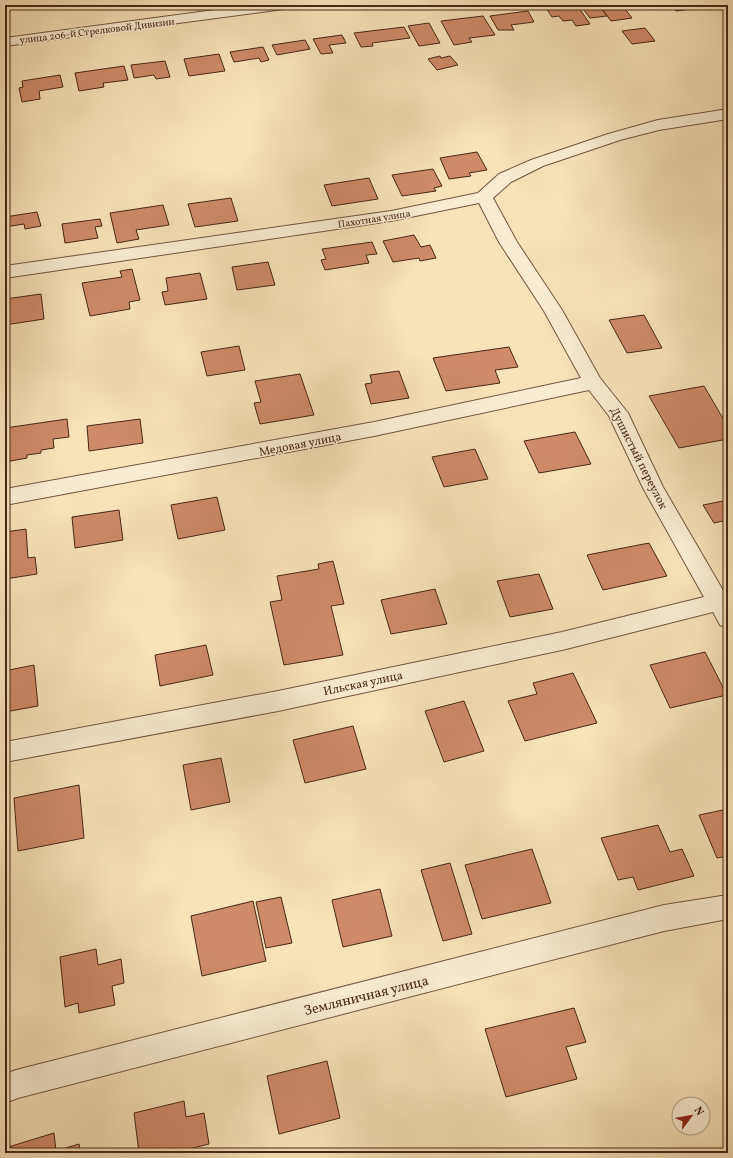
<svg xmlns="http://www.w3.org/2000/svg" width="733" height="1158" viewBox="0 0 733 1158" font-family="Vollkorn,serif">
<rect width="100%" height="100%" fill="#f8e2ba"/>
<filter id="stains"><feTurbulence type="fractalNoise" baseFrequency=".005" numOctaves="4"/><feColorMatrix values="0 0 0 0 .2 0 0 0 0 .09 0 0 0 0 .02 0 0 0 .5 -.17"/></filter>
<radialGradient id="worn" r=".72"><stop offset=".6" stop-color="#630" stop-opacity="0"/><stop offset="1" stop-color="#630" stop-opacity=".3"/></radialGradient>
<g fill="#ce8a69" stroke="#482618">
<polygon points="567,5 577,5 590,24 576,26 572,20 563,21 559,16 552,17 546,8"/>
<polygon points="580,5 599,5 607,16 590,18"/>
<polygon points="599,5 622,5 632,18 611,21"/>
<polygon points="671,5 688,5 692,9 676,11"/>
<polygon points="528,11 534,22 511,25 514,30 498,30 490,16"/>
<polygon points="483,16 495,35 469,38 472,42 454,45 441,21"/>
<polygon points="429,23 440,43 419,46 408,26"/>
<polygon points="404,27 410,38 372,43 373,46 361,47 354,33"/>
<polygon points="645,28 655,41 632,44 622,31"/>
<polygon points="342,35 346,43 329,45 333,53 321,54 313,39"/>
<polygon points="305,40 310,49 277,55 272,45"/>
<polygon points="263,47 269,60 261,62 259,58 234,62 230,52"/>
<polygon points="219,54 225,71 189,76 184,59"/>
<polygon points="440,56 441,58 450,56 458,65 437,70 428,59"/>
<polygon points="165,61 170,77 156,79 154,75 134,78 131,65"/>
<polygon points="124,66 128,80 103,83 104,87 79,91 75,73"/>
<polygon points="60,75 63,87 39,91 40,99 22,102 19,88 23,87 22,81"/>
<polygon points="477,152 487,170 469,173 471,176 449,179 440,158"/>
<polygon points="433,169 442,186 434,188 436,191 402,196 392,175"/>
<polygon points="369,178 378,199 332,206 324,185"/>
<polygon points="231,198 238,221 195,227 188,204"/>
<polygon points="163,205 169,225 136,230 139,239 117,243 110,213"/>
<polygon points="37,212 41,226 25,229 24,224 5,227 5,217"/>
<polygon points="100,219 102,226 95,227 98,238 65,243 62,224"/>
<polygon points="414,235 421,247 430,245 436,258 420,261 419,258 393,262 383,241"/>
<polygon points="372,242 377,254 366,255 369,263 325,270 321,260 326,259 322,249"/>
<polygon points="268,262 275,285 237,290 232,267"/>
<polygon points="132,269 140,300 129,302 130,309 90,316 82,283 122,277 120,271"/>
<polygon points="200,273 207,299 165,305 162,292 168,291 166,278"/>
<polygon points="41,294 44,319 5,325 5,299"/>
<polygon points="644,315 662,348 627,353 609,320"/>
<polygon points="239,346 245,370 207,376 201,352"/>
<polygon points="509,347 518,367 495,370 500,383 446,391 433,358"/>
<polygon points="399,371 409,398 371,404 365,384 372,383 370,375"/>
<polygon points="300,374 314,415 260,424 254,403 261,402 255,381"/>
<polygon points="704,386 728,427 728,439 679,448 649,396"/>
<polygon points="67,419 69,437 53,439 54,448 41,450 41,453 27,455 27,458 5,462 5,428"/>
<polygon points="140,419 143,443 89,451 87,426"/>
<polygon points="575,432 591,464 539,473 524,441"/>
<polygon points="475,449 488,479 444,487 432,457"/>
<polygon points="217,497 225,530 178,539 171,505"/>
<polygon points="728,500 728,529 723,521 714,523 703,505"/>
<polygon points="119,510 123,540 75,548 72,517"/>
<polygon points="26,529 28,558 35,557 37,574 5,579 5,532"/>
<polygon points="649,543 667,576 603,590 587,555"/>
<polygon points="333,561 344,604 331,606 343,655 284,665 270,602 282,600 277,576 319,569 318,564"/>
<polygon points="539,574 553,609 510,617 497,581"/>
<polygon points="435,589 447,624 391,634 381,600"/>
<polygon points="206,645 213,675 160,686 155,655"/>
<polygon points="705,652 727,695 670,708 650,665"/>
<polygon points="8,659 9,670 34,665 38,706 5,712 5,660"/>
<polygon points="573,673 597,723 525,741 508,701 537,694 533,683"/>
<polygon points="464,701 484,751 444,762 425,711"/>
<polygon points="353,726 366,769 305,783 293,740"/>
<polygon points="221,758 230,802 191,810 183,765"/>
<polygon points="79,785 84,838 18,851 14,798"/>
<polygon points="728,809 728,856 717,858 699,815"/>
<polygon points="658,825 670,852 682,849 694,876 638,890 633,877 618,880 601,838"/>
<polygon points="532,849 551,903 482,919 465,865"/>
<polygon points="450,863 472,934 443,941 421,870"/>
<polygon points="380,889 392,936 343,947 332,900"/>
<polygon points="281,897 292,943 266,948 256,902"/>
<polygon points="253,901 266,961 202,976 191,916"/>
<polygon points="96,949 98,965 121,959 124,983 112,986 115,1005 79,1013 78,1003 65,1007 60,957"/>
<polygon points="574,1008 586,1042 566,1047 577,1079 506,1097 485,1029"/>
<polygon points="327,1061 340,1118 279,1134 267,1076"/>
<polygon points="184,1101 186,1117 204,1113 209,1144 189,1149 189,1153 139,1153 134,1113"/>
<polygon points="54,1133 56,1151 79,1144 81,1153 5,1153 5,1148"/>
</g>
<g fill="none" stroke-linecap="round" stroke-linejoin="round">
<g stroke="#745540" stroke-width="2">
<g id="minor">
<polygon points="728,109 728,119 659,130 620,140 543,166 511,182 493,198 517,242 562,310 600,378 628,413 663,487 728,599 728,628 720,625 713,612 562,650 278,711 5,762 5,742 278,691 562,632 704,597 643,488 609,416 589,390 374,436 5,505 5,489 374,422 581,378 544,311 499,242 479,203 391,221 5,278 5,266 391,211 478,193 499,174 531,160 608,134 658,120"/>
<polygon points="728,895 728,919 664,931 18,1098 5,1103 5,1074 16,1070 664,905"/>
</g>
</g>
<g stroke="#745540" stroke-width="2">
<polygon id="tertiary" points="252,5 291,5 289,8 284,9 5,46 5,38"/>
</g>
<use href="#minor" fill="#faecd2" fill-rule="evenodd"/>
<use href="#tertiary" fill="#faecd2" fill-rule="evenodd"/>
</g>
<g text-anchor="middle" stroke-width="3" stroke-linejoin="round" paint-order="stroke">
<g font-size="10" fill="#482618" stroke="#faecd2">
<text transform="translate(97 30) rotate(-7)" y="4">улица 206-й Стрелковой Дивизии</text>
<text transform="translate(374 218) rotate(-9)" y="4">Пахотная улица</text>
</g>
<g font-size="12" fill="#482618" stroke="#faecd2">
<text transform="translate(300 444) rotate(-11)" y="4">Медовая улица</text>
<text transform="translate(639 458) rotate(63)" y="4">Душистый переулок</text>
<text transform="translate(363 683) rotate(-12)" y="4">Ильская улица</text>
</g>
<g font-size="14" fill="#482618" stroke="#faecd2">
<text transform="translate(366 995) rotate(-14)" y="5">Земляничная улица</text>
</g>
</g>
<rect width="733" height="1158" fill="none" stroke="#f8e2ba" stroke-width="20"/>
<rect x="6" y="6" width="721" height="1146" fill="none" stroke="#482618" stroke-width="2"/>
<rect x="10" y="10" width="713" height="1138" fill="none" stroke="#482618"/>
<g transform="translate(691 1116) rotate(58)"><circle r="19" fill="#faecd2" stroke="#b39d88"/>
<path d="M0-3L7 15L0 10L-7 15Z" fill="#8f2418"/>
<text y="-6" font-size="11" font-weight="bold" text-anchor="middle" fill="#482618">N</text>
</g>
<rect width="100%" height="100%" filter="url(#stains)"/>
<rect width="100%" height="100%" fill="url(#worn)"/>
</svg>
